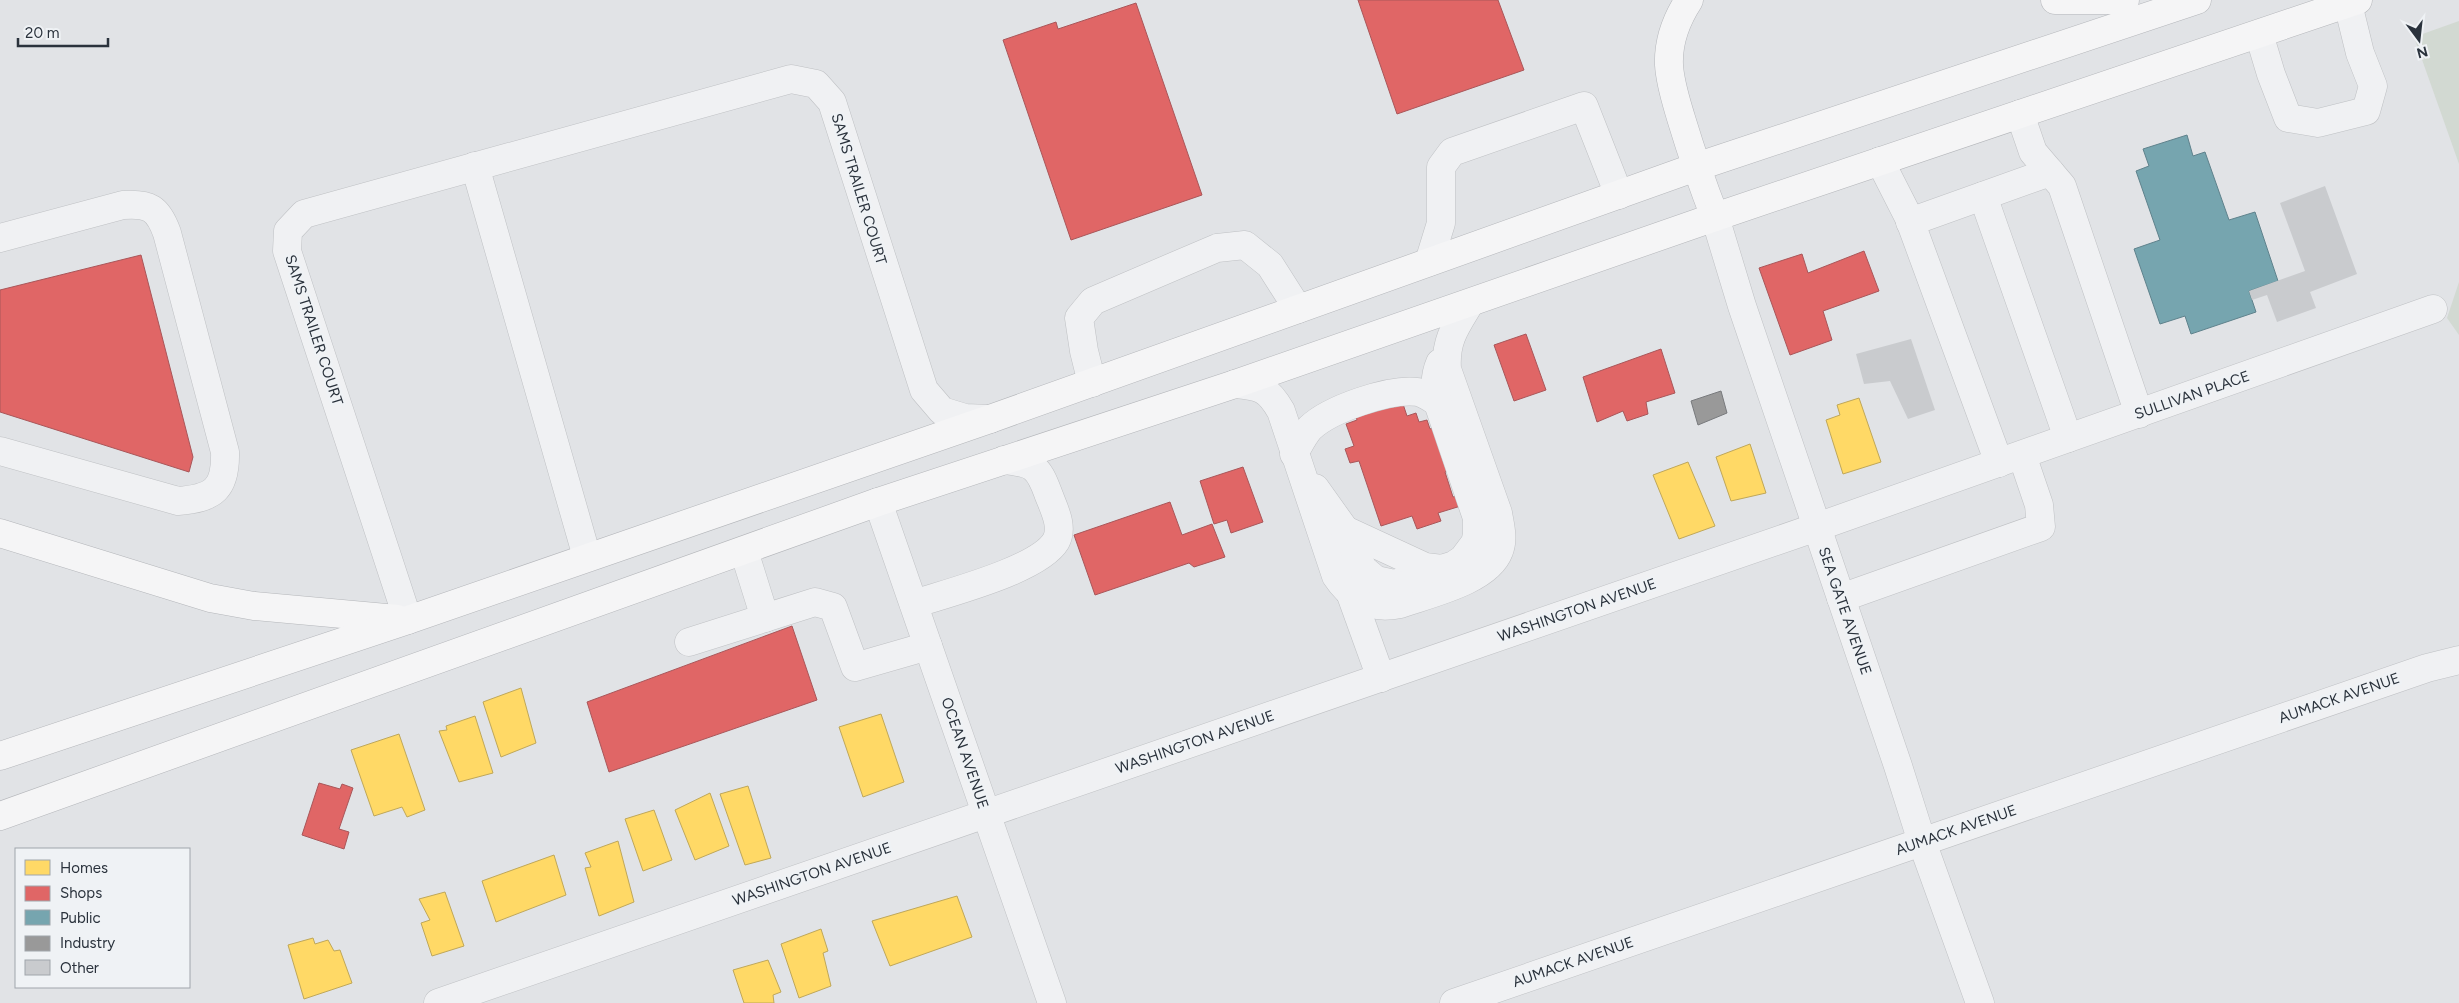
<svg xmlns="http://www.w3.org/2000/svg" width="2459" height="1003" viewBox="0 0 2459 1003" font-family="Figtree,sans-serif">
<rect width="100%" height="100%" fill="#e1e3e6"/>
<g fill="#d2d9d2">
<polygon points="2459,21 2459,164 2414,37"/>
<polygon points="2459,282 2459,335 2447,318"/>
</g>
<g fill="#ffd966" stroke="#bfa759">
<polygon points="1859,398 1881,462 1843,474 1826,420 1840,415 1837,405"/>
<polygon points="1750,444 1766,493 1731,501 1716,457"/>
<polygon points="1688,462 1715,526 1679,539 1653,475"/>
<polygon points="521,688 536,743 501,757 483,702"/>
<polygon points="881,714 904,782 863,797 839,727"/>
<polygon points="475,716 493,773 459,782 439,731 447,730 446,726"/>
<polygon points="399,734 425,810 407,817 402,807 374,816 351,750"/>
<polygon points="748,786 771,858 745,865 720,794"/>
<polygon points="710,793 729,846 695,860 675,810"/>
<polygon points="654,810 672,860 643,871 625,819"/>
<polygon points="618,841 634,902 599,916 585,868 591,867 585,853"/>
<polygon points="554,855 566,895 496,922 482,881"/>
<polygon points="445,892 464,946 432,956 421,923 430,920 419,899"/>
<polygon points="957,896 972,937 890,966 872,921"/>
<polygon points="821,929 828,951 823,953 831,986 799,998 781,944"/>
<polygon points="313,938 315,944 328,940 334,951 340,950 352,983 304,999 288,945"/>
<polygon points="768,960 781,992 773,995 774,1003 744,1003 733,970"/>
</g>
<g fill="#e06666" stroke="#a95659">
<polygon points="1358,0 1498,0 1524,70 1397,114"/>
<polygon points="1136,3 1202,195 1071,240 1003,40 1056,22 1058,29"/>
<polygon points="1864,251 1879,291 1823,311 1832,340 1790,355 1759,268 1802,254 1808,273"/>
<polygon points="141,255 193,457 189,472 0,412 0,290"/>
<polygon points="1526,334 1546,390 1514,401 1494,345"/>
<polygon points="1661,349 1675,393 1646,402 1648,414 1627,421 1623,411 1597,422 1583,377"/>
<polygon points="1393,404 1394,407 1403,404 1407,416 1416,413 1419,422 1427,420 1430,429 1438,426 1452,469 1445,472 1453,497 1461,495 1464,505 1438,513 1441,521 1417,529 1412,516 1381,526 1359,461 1350,463 1345,449 1354,446 1346,424 1357,420 1356,416"/>
<polygon points="1243,467 1263,522 1231,533 1227,520 1214,524 1200,481"/>
<polygon points="1170,502 1182,535 1212,524 1225,557 1194,567 1189,563 1095,595 1074,535"/>
<polygon points="792,626 817,700 609,772 587,702"/>
<polygon points="319,783 340,789 342,784 353,788 339,829 349,832 344,849 302,835"/>
</g>
<polygon fill="#76a5af" stroke="#5f828c" points="2187,135 2193,156 2205,152 2229,220 2255,212 2278,281 2249,291 2256,312 2191,334 2185,316 2160,324 2134,249 2160,240 2136,171 2149,166 2143,149"/>
<polygon fill="#999" stroke="#787a7d" points="1721,391 1727,413 1698,425 1691,401"/>
<g fill="#c9cbce">
<polygon points="2325,186 2357,274 2310,292 2316,308 2277,322 2267,295 2252,300 2249,291 2305,271 2280,203"/>
<polygon points="1911,339 1935,410 1908,419 1890,381 1864,384 1856,354"/>
</g>
<g fill="none" stroke-linecap="round" stroke-linejoin="round">
<g stroke="#bfc1c4" stroke-width="29">
<g id="minor">
<polyline points="2259,34 2271,74 2288,118 2318,123 2366,111 2373,86 2360,53 2348,4"/>
<polyline points="2020,114 2033,152 2062,186 2139,414"/>
<polyline points="1880,161 1909,218 1999,463"/>
<polyline points="475,166 587,557"/>
<polyline points="1983,196 2068,438"/>
<polyline points="1715,217 1742,306 1898,766 1922,842 1980,1003"/>
<polyline points="1910,222 2050,172"/>
<path d="M0,238l123,-33c26,-2 35,3 44,28l58,219c1,37 -11,46 -47,49l-178,-50"/>
<polyline points="1429,262 1441,223 1441,167 1452,152 1584,106 1619,195"/>
<polyline points="1092,383 1084,351 1079,318 1093,301 1217,248 1245,245 1270,265 1298,309"/>
<path d="M1235,384c25,2 33,4 46,27l55,165c16,24 36,34 64,28 28,-10 88,-23 99,-53 5,-12 1,-26 -1,-38l-51,-144c-2,-29 9,-43 23,-66"/>
<path d="M1294,454c5,-9 9,-18 16,-26 20,-19 80,-40 108,-36 8,2 13,6 20,11"/>
<path d="M1315,488l30,42 18,39 13,11 18,4 60,-19 9,-6 12,-16 2,-8v-17l-39,-115c-3,-14 -4,-26 2,-40"/>
<polyline points="878,502 1052,1003"/>
<polyline points="1345,530 1425,567 1442,569"/>
<polyline points="744,551 765,618"/>
<polyline points="1351,595 1381,678"/>
<polyline points="1841,598 2041,527 2039,505 2022,455"/>
<path d="M914,604c33,-11 125,-34 142,-63 8,-15 -3,-34 -8,-48 -10,-27 -15,-30 -44,-33"/>
<polyline points="408,620 287,251 288,231 304,214 791,79 816,84 832,102 924,390 942,411 965,418 990,419"/>
<polyline points="689,642 815,602 833,607 855,667 928,646"/>
<polyline points="438,1003 1817,527 2433,309"/>
<polyline points="1454,1003 2427,668 2459,660"/>
</g>
</g>
<g stroke="#b4b6ba" stroke-width="29">
<g id="highway">
<path d="M1689,0c-13,20 -21,41 -20,65 1,18 7,36 12,53 10,33 21,66 34,99"/>
<polyline points="2055,0 2125,0"/>
<polyline points="0,533 210,598 254,606 397,619"/>
<polyline points="0,756 408,620 990,419 1696,167 2197,0"/>
<polyline points="0,816 878,502 1235,384 1715,217 2358,0"/>
</g>
</g>
<use href="#minor" stroke="#f0f1f3" stroke-width="28"/>
<use href="#highway" stroke="#f5f5f6" stroke-width="28"/>
</g>
<g text-anchor="middle" stroke-width="5" stroke-linejoin="round" paint-order="stroke">
<g font-size="15" fill="#2a323c" stroke="#eff2f5">
<text transform="translate(859 189) rotate(73)" y="5">SAMS TRAILER COURT</text>
<text transform="translate(314 330) rotate(72)" y="5">SAMS TRAILER COURT</text>
<text transform="translate(2192 395) rotate(-19)" y="5">SULLIVAN PLACE</text>
<text transform="translate(1577 610) rotate(-19)" y="5">WASHINGTON AVENUE</text>
<text transform="translate(1845 611) rotate(71)" y="5">SEA GATE AVENUE</text>
<text transform="translate(2339 698) rotate(-19)" y="5">AUMACK AVENUE</text>
<text transform="translate(1195 742) rotate(-19)" y="5">WASHINGTON AVENUE</text>
<text transform="translate(965 753) rotate(71)" y="5">OCEAN AVENUE</text>
<text transform="translate(1956 830) rotate(-19)" y="5">AUMACK AVENUE</text>
<text transform="translate(812 874) rotate(-19)" y="5">WASHINGTON AVENUE</text>
<text transform="translate(1573 962) rotate(-19)" y="5">AUMACK AVENUE</text>
</g>
</g>
<rect x="15" y="848" width="175" height="140" fill="#eff2f5" stroke="#a0a5ab"/>
<rect x="25" y="860" width="25" height="15" fill="#ffd966" stroke="#a0a5ab"/>
<text x="60" y="873" font-size="15" fill="#2a323c">Homes</text>
<rect x="25" y="886" width="25" height="15" fill="#e06666" stroke="#a0a5ab"/>
<text x="60" y="898" font-size="15" fill="#2a323c">Shops</text>
<rect x="25" y="910" width="25" height="15" fill="#76a5af" stroke="#a0a5ab"/>
<text x="60" y="923" font-size="15" fill="#2a323c">Public</text>
<rect x="25" y="936" width="25" height="15" fill="#999999" stroke="#a0a5ab"/>
<text x="60" y="948" font-size="15" fill="#2a323c">Industry</text>
<rect x="25" y="960" width="25" height="15" fill="#c9cbce" stroke="#a0a5ab"/>
<text x="60" y="973" font-size="15" fill="#2a323c">Other</text>
<g transform="translate(2419 40) rotate(165)" stroke="#eff2f5" stroke-width="4" paint-order="stroke">
<path d="M0-4L9 19L0 12L-9 19Z" fill="#2a323c"/>
<text y="-8" font-size="14" font-weight="bold" text-anchor="middle" fill="#2a323c">N</text>
</g>
<path d="M18 38v8h90v-8" fill="none" stroke="#2a323c" stroke-width="2.5"/>
<text x="25" y="38" font-size="15" fill="#2a323c" stroke="#eff2f5" stroke-width="4" paint-order="stroke">20 m</text>
</svg>
